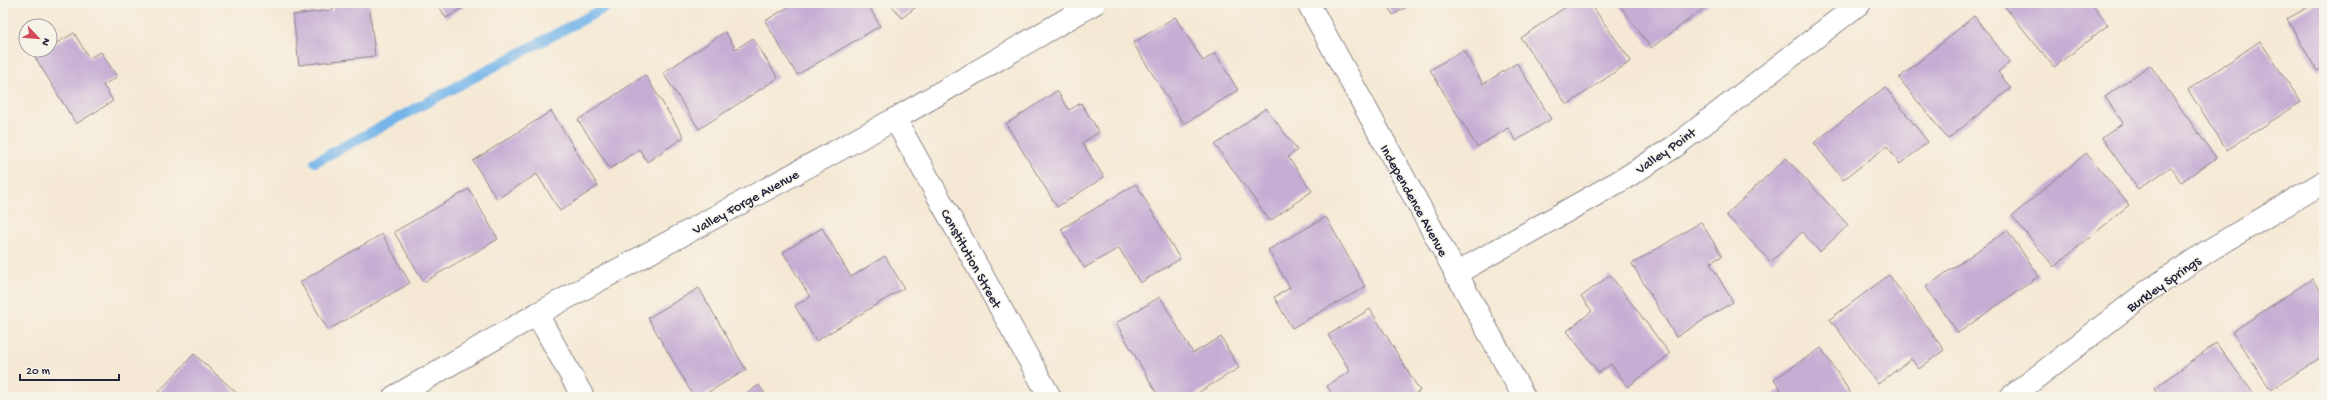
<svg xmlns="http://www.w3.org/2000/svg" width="2327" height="400" viewBox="0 0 2327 400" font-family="'Gochi Hand',sans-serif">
<rect width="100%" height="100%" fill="#f7f3e8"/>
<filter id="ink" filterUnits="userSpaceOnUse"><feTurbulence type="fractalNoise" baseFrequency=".025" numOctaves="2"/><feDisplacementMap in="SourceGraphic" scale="8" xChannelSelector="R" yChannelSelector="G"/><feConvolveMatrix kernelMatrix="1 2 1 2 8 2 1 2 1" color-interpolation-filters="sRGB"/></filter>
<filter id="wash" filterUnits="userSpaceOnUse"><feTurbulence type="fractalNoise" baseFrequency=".012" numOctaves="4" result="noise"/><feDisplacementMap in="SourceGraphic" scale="16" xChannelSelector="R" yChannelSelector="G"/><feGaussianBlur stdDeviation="0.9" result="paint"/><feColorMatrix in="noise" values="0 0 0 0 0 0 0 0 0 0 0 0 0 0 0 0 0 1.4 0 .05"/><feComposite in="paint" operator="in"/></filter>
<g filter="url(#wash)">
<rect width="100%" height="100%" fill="#f5e9d5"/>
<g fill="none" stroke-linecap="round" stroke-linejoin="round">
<polyline stroke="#75b5e9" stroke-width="10" points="315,162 614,3"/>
</g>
<g id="blocks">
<g fill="#c6add4">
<polygon points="332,3 369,3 375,56 299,65 293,15 333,10"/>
<polygon points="437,3 470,3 446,18"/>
<polygon points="795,3 867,3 880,26 797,75 765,21"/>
<polygon points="890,3 921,3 902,18"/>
<polygon points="1386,3 1413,3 1393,15"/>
<polygon points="1571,3 1590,3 1631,61 1567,105 1521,38"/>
<polygon points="1618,3 1711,3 1651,48"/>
<polygon points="2002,3 2091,3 2108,25 2054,67"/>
<polygon points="2315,3 2324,3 2324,67 2317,71 2287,19"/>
<polygon points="1974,16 2010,62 1998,72 2011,88 1948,139 1899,78"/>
<polygon points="1175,17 1203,61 1215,53 1238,90 1184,124 1133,43"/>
<polygon points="725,32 736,49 753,38 778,78 699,129 663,73"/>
<polygon points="74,33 89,58 101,52 117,77 103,85 113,101 76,124 35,57 46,50 50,50 50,47"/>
<polygon points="2260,41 2301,102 2227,150 2188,90"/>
<polygon points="1463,50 1483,84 1517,63 1551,119 1516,141 1508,128 1477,147 1430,70"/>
<polygon points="2150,65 2216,158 2181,182 2171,167 2138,189 2102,138 2123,123 2105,97"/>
<polygon points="645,75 684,137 647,162 639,149 610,169 578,120"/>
<polygon points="1885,87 1928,142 1900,164 1887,146 1843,180 1814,143"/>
<polygon points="1057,91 1069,110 1081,103 1099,132 1082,143 1104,177 1057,207 1006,124"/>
<polygon points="1266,108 1297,150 1288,157 1312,191 1270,221 1215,145"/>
<polygon points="551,111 598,186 560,211 537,174 497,199 473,161"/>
<polygon points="2086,153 2129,205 2054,267 2012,216"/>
<polygon points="1786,158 1848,225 1820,252 1802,232 1771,262 1726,215"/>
<polygon points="1136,184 1180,259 1140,283 1119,248 1084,268 1061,229"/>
<polygon points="469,189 498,239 424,282 394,232"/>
<polygon points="1326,217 1365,287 1292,328 1274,297 1290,288 1268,250"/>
<polygon points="1701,222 1722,256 1710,263 1733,302 1676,337 1632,264"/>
<polygon points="822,228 851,277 885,256 904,288 816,341 795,306 810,297 783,252"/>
<polygon points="2007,230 2039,276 1958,333 1926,287"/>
<polygon points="382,234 410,283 328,330 300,282"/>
<polygon points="1610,275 1670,354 1628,387 1611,364 1599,373 1567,331 1592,311 1581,297"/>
<polygon points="1889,275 1944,350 1919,369 1911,359 1878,384 1830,319"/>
<polygon points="2312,279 2324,297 2324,355 2271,390 2232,332"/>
<polygon points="699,288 746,370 700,397 694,397 648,318"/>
<polygon points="1160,297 1193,353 1221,337 1239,368 1191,397 1159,397 1116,323"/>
<polygon points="1370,309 1420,391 1410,397 1334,397 1327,386 1350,371 1328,335"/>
<polygon points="2216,343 2256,397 2160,397 2154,389"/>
<polygon points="1821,348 1853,397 1769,397 1781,389 1774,379"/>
<polygon points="194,354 241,397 154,397"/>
<polygon points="759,385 767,397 741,397"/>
</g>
</g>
</g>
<g filter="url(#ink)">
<use href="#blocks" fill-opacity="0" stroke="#8c8688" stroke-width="1"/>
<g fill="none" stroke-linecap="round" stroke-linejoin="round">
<g stroke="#8c8688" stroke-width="24">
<g id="street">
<polyline points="895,119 1050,397"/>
<polyline points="1455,274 1625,178 1674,147 1860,3"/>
<polyline points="537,314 583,397"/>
<polyline points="394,397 537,314 895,119 1095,3"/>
<polyline points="2011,397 2148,291 2208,251 2324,182"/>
</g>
</g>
<g stroke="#8c8688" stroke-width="24">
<polyline id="secondary" points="1308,3 1524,397"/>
</g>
<use href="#street" stroke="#fff" stroke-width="22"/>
<use href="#secondary" stroke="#fff" stroke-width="22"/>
</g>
</g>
<g text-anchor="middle" stroke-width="3" stroke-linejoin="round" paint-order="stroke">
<g font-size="14" fill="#22223b" stroke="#f7f3e8">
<text transform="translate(1665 150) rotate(-35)" y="5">Valley Point</text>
<text transform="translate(1415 200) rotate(61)" y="5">Independence Avenue</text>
<text transform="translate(745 201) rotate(-29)" y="5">Valley Forge Avenue</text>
<text transform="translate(972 258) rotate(61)" y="5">Constitution Street</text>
<text transform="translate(2163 283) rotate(-35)" y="5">Burkley Springs</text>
</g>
</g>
<rect width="2327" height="400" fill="none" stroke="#f7f3e8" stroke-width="16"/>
<g transform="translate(38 38) rotate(116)"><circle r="19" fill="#f7f3e8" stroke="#a29fa3"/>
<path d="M0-3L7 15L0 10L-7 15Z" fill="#d1495b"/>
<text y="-6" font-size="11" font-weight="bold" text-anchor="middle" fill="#22223b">N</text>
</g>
<path d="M20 374v6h99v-6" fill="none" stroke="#22223b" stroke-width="2"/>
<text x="26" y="374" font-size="12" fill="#22223b" stroke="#f7f3e8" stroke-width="3" paint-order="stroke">20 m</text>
</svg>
